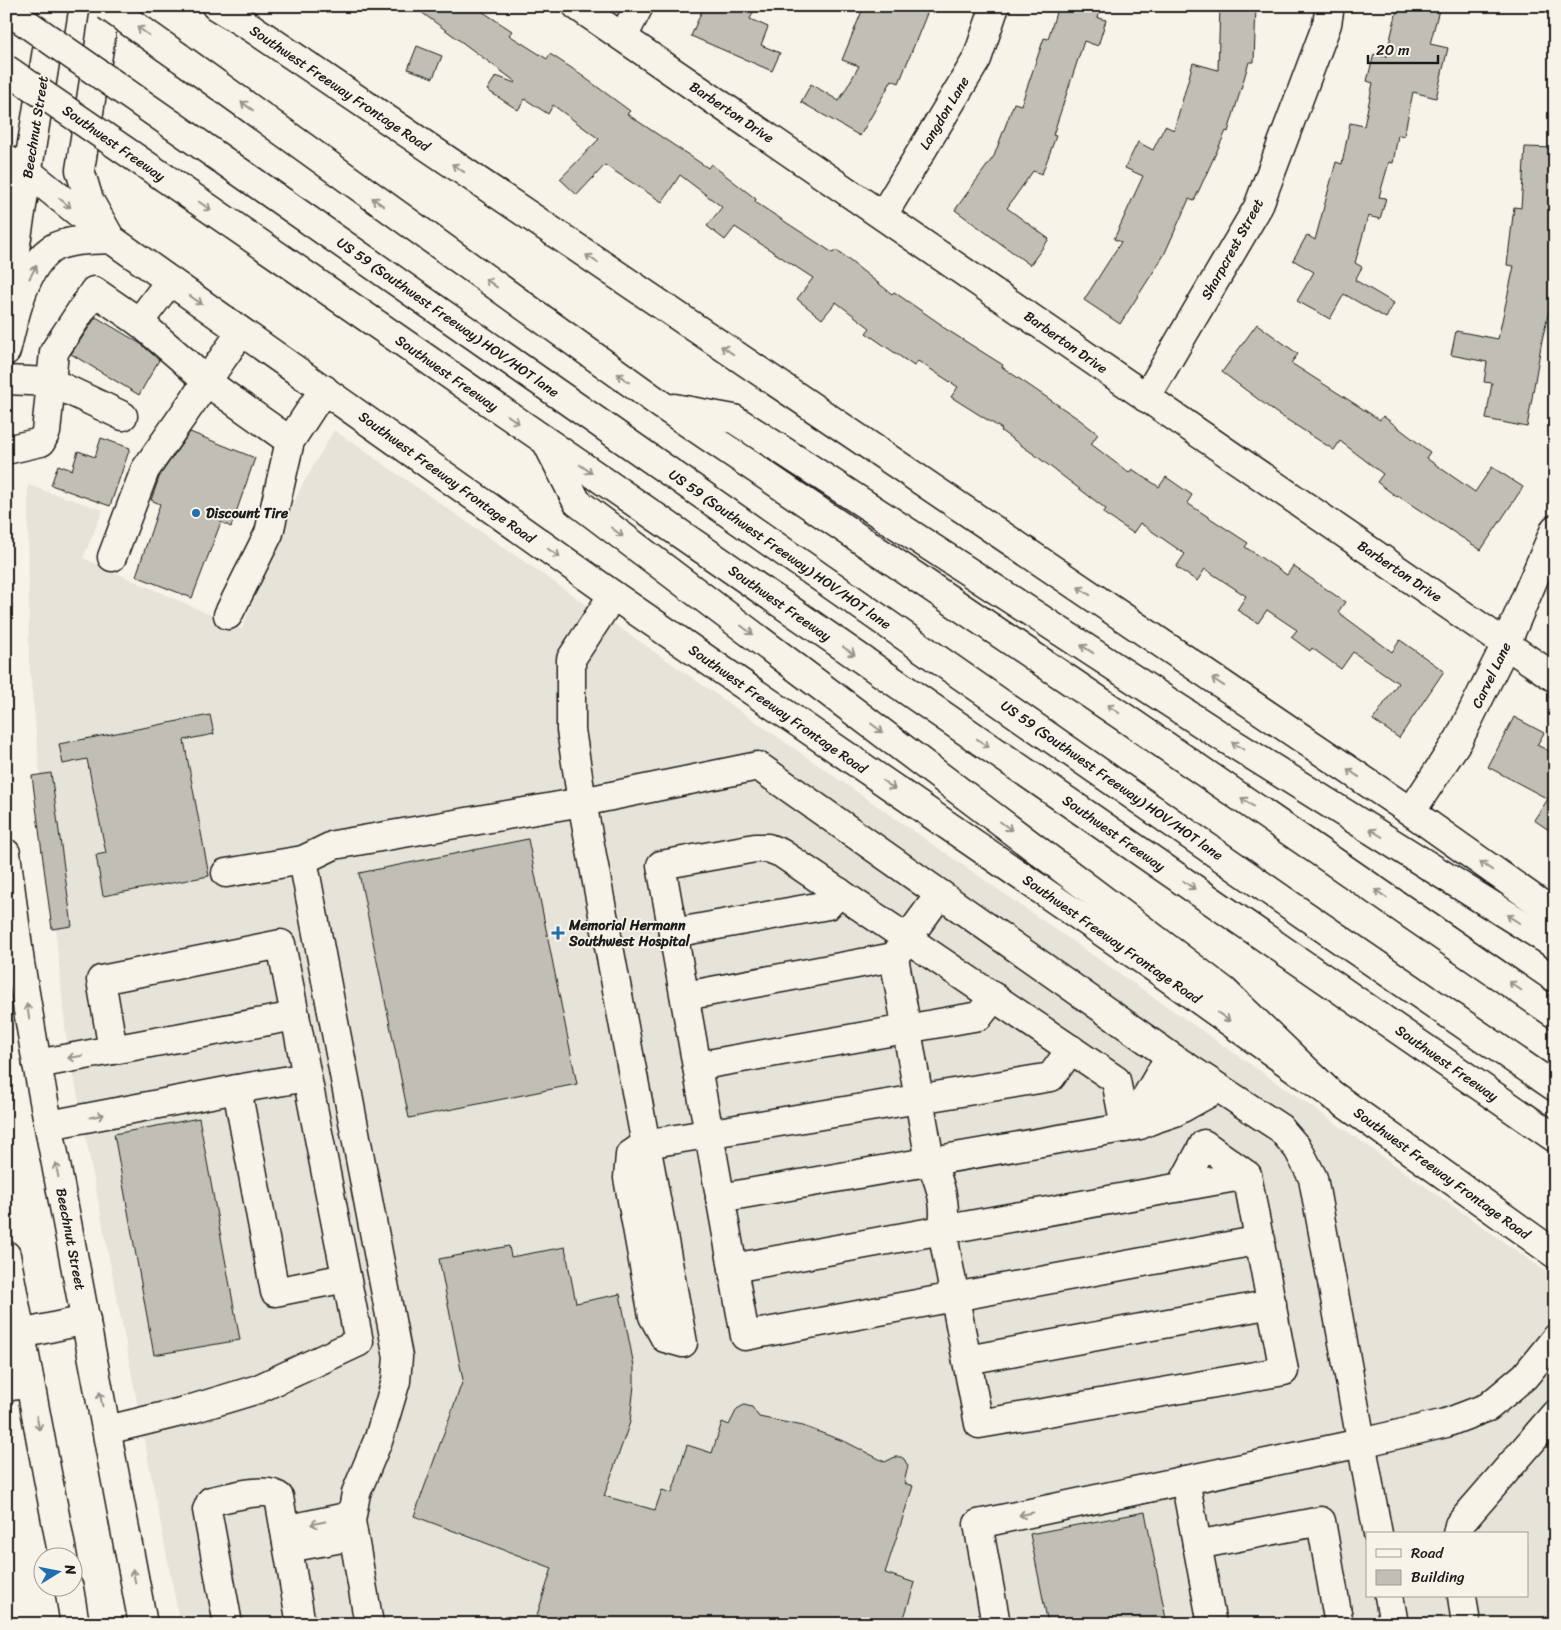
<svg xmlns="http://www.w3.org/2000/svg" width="1561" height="1630" viewBox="0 0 1561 1630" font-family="Sriracha,sans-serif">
<rect width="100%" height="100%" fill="#f7f3e8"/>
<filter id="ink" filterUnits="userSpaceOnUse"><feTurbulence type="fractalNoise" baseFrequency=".02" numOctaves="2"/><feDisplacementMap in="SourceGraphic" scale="10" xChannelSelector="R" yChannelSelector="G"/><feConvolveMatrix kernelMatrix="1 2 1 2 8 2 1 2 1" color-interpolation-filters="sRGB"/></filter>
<g filter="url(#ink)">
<path fill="#e6e3d9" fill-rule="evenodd" d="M334,430l1007,697 214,151v346h-1375l-114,-589 -37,-374 -1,-176 75,25 -20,48 159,71 56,-136zM1367,1534h160v62h-160z"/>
<g fill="#c0beb5" stroke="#1c1c1c">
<polygon points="413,6 474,6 512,31 509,35 547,59 550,54 573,69 630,111 627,114 708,168 711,164 756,199 755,202 833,253 836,250 892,294 894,292 942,325 941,326 1003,365 1002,367 1080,420 1098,434 1091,444 1129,473 1132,469 1159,487 1166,477 1192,495 1187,503 1248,543 1245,547 1287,575 1293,566 1345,602 1338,612 1392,652 1400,640 1444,671 1399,738 1373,720 1398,683 1353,652 1341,669 1312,648 1310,651 1291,637 1297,630 1267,610 1258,623 1237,610 1246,596 1205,569 1197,581 1176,567 1185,554 1140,523 1133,533 1103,513 1106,509 1035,455 1001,431 1002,429 951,397 958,387 918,361 914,366 866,333 870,328 836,302 822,319 797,299 813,278 735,227 725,240 707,226 722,207 680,175 662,202 605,165 577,195 560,179 599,139 553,105 548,114 525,99 518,110 487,90 496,76 515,83 516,82"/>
<polygon points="704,6 756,6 750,19 768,27 761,45 780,53 772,71 691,36"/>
<polygon points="864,6 930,6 899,83 892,80 860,136 801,102 811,84 839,101 859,66 842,60"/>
<polygon points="1058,6 1101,6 1098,18 1106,20 1098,46 1084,41 1053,135 1056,136 1042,174 1033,171 1007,208 1049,239 1030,265 955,210 994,156 1014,103 1021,105 1044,38 1048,39"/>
<polygon points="1220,6 1256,6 1254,62 1249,62 1228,132 1226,131 1194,201 1189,199 1164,255 1120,324 1084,300 1121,242 1114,239 1143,176 1125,168 1138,142 1153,150 1165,126 1174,130 1193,63 1218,70"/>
<polygon points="1398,6 1440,6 1430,44 1448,48 1436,98 1413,92 1404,136 1398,135 1393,163 1389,162 1379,197 1386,198 1380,219 1368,216 1355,263 1362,267 1355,280 1394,303 1386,318 1344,294 1330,319 1297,301 1314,272 1293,260 1307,235 1315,240 1336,162 1342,164 1350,123 1364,126 1373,83 1367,81 1374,54 1386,57"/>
<polygon points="417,46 442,56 433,78 408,69"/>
<polygon points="1525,147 1555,148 1555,286 1542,340 1527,427 1486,419 1492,383 1484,382 1487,362 1451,355 1456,331 1498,339 1514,266 1507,265 1514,207 1521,208"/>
<polygon points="96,317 141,344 159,360 139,395 71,354"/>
<polygon points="1257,324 1298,354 1291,363 1380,420 1383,416 1430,452 1426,458 1475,492 1492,467 1523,487 1481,550 1398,496 1397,497 1377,482 1383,474 1340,441 1334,450 1275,412 1222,372"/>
<polygon points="190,432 255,458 231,527 221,522 192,598 136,576 160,504 151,500 160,475"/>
<polygon points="101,438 130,448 110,506 51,485 58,465 72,470 78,451 95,457"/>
<polygon points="210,715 214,734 184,740 209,876 103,896 96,855 106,853 87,759 63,764 59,744"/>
<polygon points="1514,717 1544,733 1537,745 1555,754 1555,834 1534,820 1548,799 1488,767"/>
<polygon points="51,773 72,926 52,929 32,776"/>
<polygon points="528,839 577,1084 409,1118 359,873"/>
<polygon points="199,1118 240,1340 154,1355 114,1134"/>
<polygon points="509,1246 511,1257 565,1247 576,1303 620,1294 634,1366 634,1385 630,1422 604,1496 655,1510 662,1490 672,1493 687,1445 712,1453 722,1422 729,1425 737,1409 744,1405 752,1407 759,1417 803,1426 846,1442 885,1462 895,1457 901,1457 904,1459 908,1466 904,1483 913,1486 885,1573 915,1583 902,1624 564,1624 537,1615 552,1568 414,1516 463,1380 439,1259"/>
<polygon points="1145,1512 1167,1624 1048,1624 1030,1534"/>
</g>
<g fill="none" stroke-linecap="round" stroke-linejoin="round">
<g stroke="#1c1c1c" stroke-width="31">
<g id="minor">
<polyline points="577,6 1555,678"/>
<polyline points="623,37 639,6"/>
<polyline points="883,215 977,59 995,6"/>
<polyline points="139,322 182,359 207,382 290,441"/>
<polyline points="6,380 51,382 123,416"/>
<polyline points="1146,398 1258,207 1327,24 1330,6"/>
<polyline points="6,450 41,442 46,432 54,352 94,291 139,322 170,281"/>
<polyline points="112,557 145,470 241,332"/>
<polyline points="613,595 571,659 571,730 582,802 683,1343 665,1338 653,1316 628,1178 630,1155 646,1144 1051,1077 1071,1049"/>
<polyline points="228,615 269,533 290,441 324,389"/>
<polyline points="1411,812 1459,739 1506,644 1555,529"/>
<polyline points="226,873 303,860"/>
<path d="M940,894l-46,63 36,204c10,21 18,46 12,69l37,194 305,-53 -37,-196 -43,-31 -23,43"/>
<polyline points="673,933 828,905 839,892"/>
<polyline points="685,996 894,957"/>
<polyline points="37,1064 295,1016"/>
<polyline points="697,1066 979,1016 994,997"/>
<polyline points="307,1077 237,1089 275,1292 346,1278"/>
<polyline points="1137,1113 1170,1056"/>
<polyline points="1151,1120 1175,1112 1218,1088"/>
<polyline points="49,1125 237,1089"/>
<polyline points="1125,1128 1116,1080 781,853 768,848 755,848 661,865 745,1336 1261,1240"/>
<polyline points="720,1198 1140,1125 1151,1120 1188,1068"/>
<polyline points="733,1268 1247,1175"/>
<polyline points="967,1360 1272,1304"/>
<polyline points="6,1387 30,1383"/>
<polyline points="107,1430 185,1411 258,1389 359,1342 281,944 101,980 113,1050"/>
<polyline points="1185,1480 1212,1624"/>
<polyline points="285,1530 351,1516"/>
<polyline points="1457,1534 1459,1525 1555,1414"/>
<polyline points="1197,1545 1321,1521 1339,1624"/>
<polyline points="288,1548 353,1536"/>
<polyline points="1389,1596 1394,1624"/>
<polyline points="1462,1596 1466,1624"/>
<path d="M228,1624l-21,-114 4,-9c16,-3 56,-15 68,-4l22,127"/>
<polyline points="369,1624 351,1521 356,1493 379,1438 396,1381 398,1357 303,860 334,845 582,802 758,766 1170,1056 1280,1128 1298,1149 1313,1178 1378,1534"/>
<polyline points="996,1624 978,1524 1361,1443 1446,1423 1488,1407 1525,1376 1555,1339"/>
</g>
</g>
<g stroke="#1c1c1c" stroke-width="31">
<g id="major">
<polyline points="216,6 252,28 1411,812 1555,914"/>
<polyline points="6,159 28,172 111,239 613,595 1156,969 1555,1254"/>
<polyline points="6,306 54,6"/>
<path d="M6,351c8,-31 18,-90 51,-105 17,-7 36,-6 54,-7l-22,-39 -9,-30 24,-154 8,-10"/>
<polyline points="6,853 20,963 37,1064 143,1624"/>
<polyline points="6,1255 63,1558"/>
<polyline points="21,1334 86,1320"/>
<polyline points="69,1588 75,1624"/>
</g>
</g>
<g stroke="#1c1c1c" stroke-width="31">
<g id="highway">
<polyline points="179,57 663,406 1128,720 1555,1014"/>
<polyline points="171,124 1300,912 1555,1087"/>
<polyline points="165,178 1555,1138"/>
<polyline points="674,408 734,419 1218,734 1555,945"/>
<polyline points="548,445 577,502 1224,991 1333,1096"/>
</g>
</g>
<use href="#minor" stroke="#f7f3e8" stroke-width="28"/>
<use href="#major" stroke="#f7f3e8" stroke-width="28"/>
<use href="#highway" stroke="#f7f3e8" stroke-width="28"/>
<g stroke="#1c1c1c" stroke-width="31" stroke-linecap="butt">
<g id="highway-bridge">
<polyline points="107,6 179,57"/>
<polyline points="6,9 171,124"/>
<polyline points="6,69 165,178"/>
</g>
</g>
<use href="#highway-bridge" stroke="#f7f3e8" stroke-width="28"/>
</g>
<defs><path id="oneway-shaft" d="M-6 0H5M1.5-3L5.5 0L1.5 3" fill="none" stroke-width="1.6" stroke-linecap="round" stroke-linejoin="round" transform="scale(1.25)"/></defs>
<g stroke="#94928c">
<use href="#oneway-shaft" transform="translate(143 31) rotate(-145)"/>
<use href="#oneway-shaft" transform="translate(247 106) rotate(-144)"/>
<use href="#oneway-shaft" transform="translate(458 168) rotate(-146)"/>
<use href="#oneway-shaft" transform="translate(378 202) rotate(-144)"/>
<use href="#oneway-shaft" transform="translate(65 203) rotate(39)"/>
<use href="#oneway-shaft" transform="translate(205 206) rotate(35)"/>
<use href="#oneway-shaft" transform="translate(592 259) rotate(-146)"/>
<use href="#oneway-shaft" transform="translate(33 272) rotate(-61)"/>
<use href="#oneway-shaft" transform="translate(491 283) rotate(-144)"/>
<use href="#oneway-shaft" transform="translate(196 300) rotate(35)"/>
<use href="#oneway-shaft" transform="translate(727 350) rotate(-146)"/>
<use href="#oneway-shaft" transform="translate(623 378) rotate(-144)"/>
<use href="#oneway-shaft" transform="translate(513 419) rotate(35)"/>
<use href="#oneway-shaft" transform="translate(586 469) rotate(35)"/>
<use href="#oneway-shaft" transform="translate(617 532) rotate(37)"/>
<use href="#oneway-shaft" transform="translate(554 553) rotate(35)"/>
<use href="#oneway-shaft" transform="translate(1084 591) rotate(-146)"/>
<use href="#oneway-shaft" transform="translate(747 630) rotate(37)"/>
<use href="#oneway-shaft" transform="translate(1087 649) rotate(-147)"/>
<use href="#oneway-shaft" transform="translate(849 651) rotate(35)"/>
<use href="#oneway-shaft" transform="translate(1218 682) rotate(-146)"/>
<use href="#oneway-shaft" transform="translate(1113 709) rotate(-146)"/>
<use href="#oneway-shaft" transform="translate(877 728) rotate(37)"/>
<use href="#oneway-shaft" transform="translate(983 743) rotate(35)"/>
<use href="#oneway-shaft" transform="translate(1238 746) rotate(-148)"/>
<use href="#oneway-shaft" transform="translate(1353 773) rotate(-146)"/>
<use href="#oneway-shaft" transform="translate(889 785) rotate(35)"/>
<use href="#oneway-shaft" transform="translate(1247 802) rotate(-145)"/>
<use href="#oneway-shaft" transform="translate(1006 826) rotate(37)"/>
<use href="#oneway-shaft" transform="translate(1376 833) rotate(-148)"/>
<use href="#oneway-shaft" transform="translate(1486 866) rotate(-145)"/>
<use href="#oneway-shaft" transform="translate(1189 885) rotate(35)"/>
<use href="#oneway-shaft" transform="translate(1381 894) rotate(-145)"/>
<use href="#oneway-shaft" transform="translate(1513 919) rotate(-148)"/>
<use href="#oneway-shaft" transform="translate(1515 986) rotate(-145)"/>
<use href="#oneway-shaft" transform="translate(28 1011) rotate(-99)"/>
<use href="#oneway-shaft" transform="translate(1224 1017) rotate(36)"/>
<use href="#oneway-shaft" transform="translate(75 1057) rotate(170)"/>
<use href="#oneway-shaft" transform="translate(97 1116) rotate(-11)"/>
<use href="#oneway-shaft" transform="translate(57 1170) rotate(-101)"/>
<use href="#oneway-shaft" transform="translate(101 1399) rotate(-101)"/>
<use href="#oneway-shaft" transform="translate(38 1423) rotate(79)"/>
<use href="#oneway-shaft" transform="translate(1026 1514) rotate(168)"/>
<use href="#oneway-shaft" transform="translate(318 1523) rotate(169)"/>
<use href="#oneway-shaft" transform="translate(134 1576) rotate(-101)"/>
</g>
</g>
<g fill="#1f6fb2" stroke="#f7f3e8" stroke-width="2">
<circle cx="196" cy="513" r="5"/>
<path d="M555.5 925.5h5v5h5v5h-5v5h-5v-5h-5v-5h5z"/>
</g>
<g text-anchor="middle" stroke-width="4" stroke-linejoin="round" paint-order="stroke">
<g font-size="14" fill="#1c1c1c" stroke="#f7f3e8">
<text transform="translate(340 88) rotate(34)" y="5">Southwest Freeway Frontage Road</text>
<text transform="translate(732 112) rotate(34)" y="5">Barberton Drive</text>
<text transform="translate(944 113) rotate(-59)" y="5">Langdon Lane</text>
<text transform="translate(35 127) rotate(-81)" y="5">Beechnut Street</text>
<text transform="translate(114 143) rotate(35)" y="5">Southwest Freeway</text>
<text transform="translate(1232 249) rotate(-61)" y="5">Sharpcrest Street</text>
<text transform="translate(448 317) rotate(35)" y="5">US 59 (Southwest Freeway) HOV/HOT lane</text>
<text transform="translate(1066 342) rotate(35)" y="5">Barberton Drive</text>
<text transform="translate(447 373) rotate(35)" y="5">Southwest Freeway</text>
<text transform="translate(447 477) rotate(36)" y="5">Southwest Freeway Frontage Road</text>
<text transform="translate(780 549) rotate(35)" y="5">US 59 (Southwest Freeway) HOV/HOT lane</text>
<text transform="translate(1400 571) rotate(34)" y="5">Barberton Drive</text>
<text transform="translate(780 603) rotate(35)" y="5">Southwest Freeway</text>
<text transform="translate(1491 675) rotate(-64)" y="5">Carvel Lane</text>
<text transform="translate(778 709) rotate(35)" y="5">Southwest Freeway Frontage Road</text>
<text transform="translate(1112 780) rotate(35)" y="5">US 59 (Southwest Freeway) HOV/HOT lane</text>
<text transform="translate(1114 833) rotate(35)" y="5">Southwest Freeway</text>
<text transform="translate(1112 939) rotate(35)" y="5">Southwest Freeway Frontage Road</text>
<text transform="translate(1447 1063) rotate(35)" y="5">Southwest Freeway</text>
<text transform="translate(1442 1173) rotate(36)" y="5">Southwest Freeway Frontage Road</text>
<text transform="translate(71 1239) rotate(79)" y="5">Beechnut Street</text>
</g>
<g font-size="14" font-weight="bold" fill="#1c1c1c" stroke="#f7f3e8" text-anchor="start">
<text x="206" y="518">Discount Tire</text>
<text x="569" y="930">Memorial Hermann<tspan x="569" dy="16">Southwest Hospital</tspan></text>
</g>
</g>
<rect width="1561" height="1630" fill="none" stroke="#f7f3e8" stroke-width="25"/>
<rect x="12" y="12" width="1536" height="1605" fill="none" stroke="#1c1c1c" stroke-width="2" filter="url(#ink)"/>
<rect x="1366" y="1532" width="162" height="65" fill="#f7f3e8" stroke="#9f9d96"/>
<rect x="1376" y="1549" width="25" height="8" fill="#f7f3e8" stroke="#9f9d96"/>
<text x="1411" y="1558" font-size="15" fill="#1c1c1c">Road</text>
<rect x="1376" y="1570" width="25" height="15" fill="#c0beb5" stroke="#9f9d96"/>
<text x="1411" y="1582" font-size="15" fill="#1c1c1c">Building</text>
<g transform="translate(58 1572) rotate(80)"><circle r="24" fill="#f7f3e8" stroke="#9f9d96"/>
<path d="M0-4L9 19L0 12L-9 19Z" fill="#1f6fb2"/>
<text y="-8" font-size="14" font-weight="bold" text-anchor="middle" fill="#1c1c1c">N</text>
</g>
<path d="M1368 55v8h70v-8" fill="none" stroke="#1c1c1c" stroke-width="2.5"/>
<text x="1376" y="55" font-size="15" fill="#1c1c1c" stroke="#f7f3e8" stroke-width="4" paint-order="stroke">20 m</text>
</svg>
